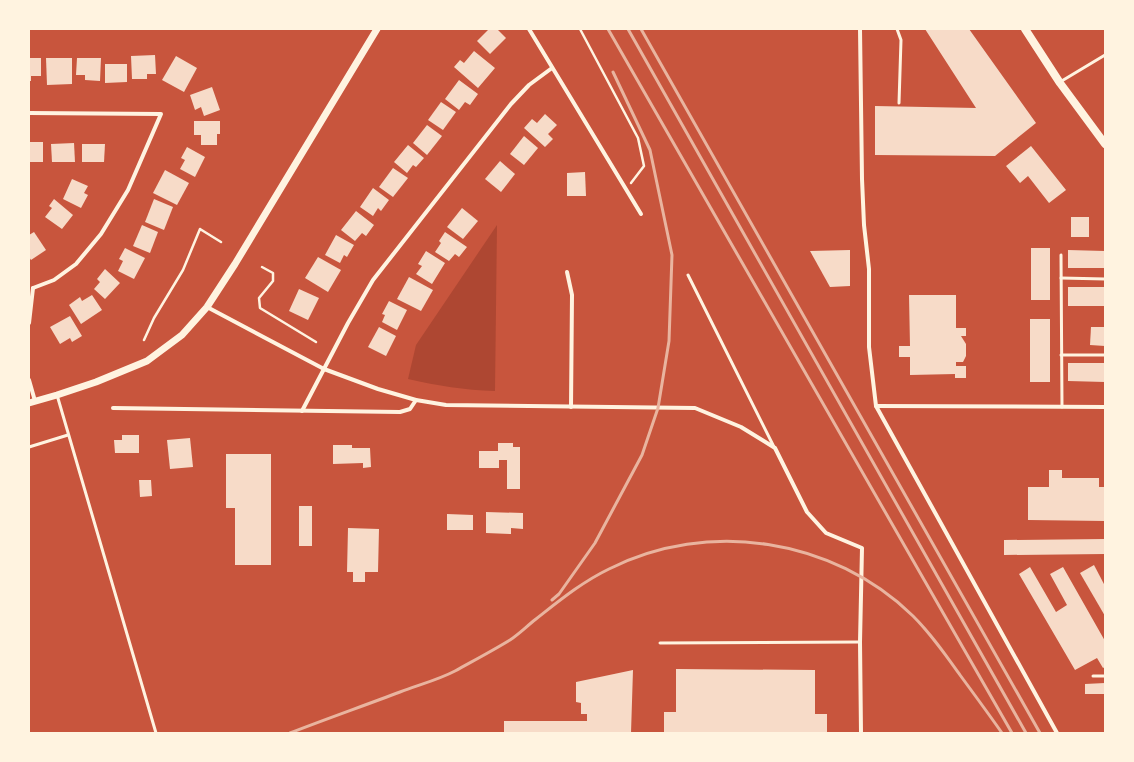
<svg xmlns="http://www.w3.org/2000/svg" width="1134" height="762" viewBox="0 0 1134 762" font-family="'Golos Text',sans-serif">
<rect width="100%" height="100%" fill="#c8553d"/>
<path fill="#ae4732" d="M497,225l-2,166c-32,-1 -56,-5 -87,-12l8,-34z"/>
<g fill="#f7dbc8">
<polygon points="489,29 497,29 506,38 490,54 477,41"/>
<polygon points="925,29 969,29 1036,123 995,156 875,155 875,106 976,108"/>
<polygon points="474,51 495,68 478,88 454,67 460,60 464,63"/>
<polygon points="155,55 156,74 147,74 147,79 132,79 131,56"/>
<polygon points="176,56 197,68 184,92 162,80"/>
<polygon points="29,58 41,58 41,76 31,76 31,81 29,81"/>
<polygon points="46,58 72,58 72,84 47,85"/>
<polygon points="77,58 101,58 100,81 85,80 85,75 76,75"/>
<polygon points="105,64 127,64 127,82 105,83"/>
<polygon points="459,80 478,94 470,105 465,102 459,110 445,99"/>
<polygon points="212,87 220,110 204,116 201,107 195,110 190,95"/>
<polygon points="441,102 456,112 443,130 428,120"/>
<polygon points="545,114 557,125 548,134 553,139 545,147 524,128 532,119 537,123"/>
<polygon points="194,121 220,121 220,134 217,134 217,145 201,145 201,135 194,135"/>
<polygon points="427,125 442,136 427,155 413,143"/>
<polygon points="524,136 538,148 524,165 510,154"/>
<rect x="29" y="142" width="14" height="20"/>
<polygon points="74,143 75,162 52,162 51,144"/>
<polygon points="82,144 105,144 104,162 82,162"/>
<polygon points="408,145 424,158 416,167 413,165 407,173 394,162"/>
<polygon points="1031,146 1066,190 1049,203 1028,176 1020,183 1006,166"/>
<polygon points="187,147 205,157 195,177 180,169 185,160 181,158"/>
<polygon points="500,161 515,174 501,192 485,179"/>
<polygon points="393,168 408,178 393,197 379,187"/>
<polygon points="165,170 189,183 177,205 153,193"/>
<polygon points="585,172 586,196 567,196 567,173"/>
<polygon points="72,179 88,186 84,193 88,195 81,208 63,199"/>
<polygon points="373,188 389,200 381,211 378,208 373,216 360,207"/>
<polygon points="54,199 73,215 62,229 45,217 52,208 49,206"/>
<polygon points="154,199 173,207 164,230 145,222"/>
<polygon points="462,208 478,221 463,239 447,227"/>
<polygon points="356,211 374,225 366,236 362,233 355,241 341,230"/>
<rect x="1071" y="217" width="18" height="20"/>
<polygon points="142,225 158,232 150,253 133,246"/>
<polygon points="34,232 46,250 31,260 29,257 29,235"/>
<polygon points="445,232 467,247 459,257 455,254 449,261 435,252 441,243 439,241"/>
<polygon points="336,235 354,245 347,257 344,255 340,263 325,255"/>
<polygon points="125,248 145,258 134,279 118,271 123,261 119,259"/>
<rect x="1031" y="248" width="19" height="52"/>
<polygon points="850,250 850,286 830,287 810,251"/>
<polygon points="1068,250 1105,251 1105,268 1068,268"/>
<polygon points="426,251 445,263 432,284 416,274 422,266 418,264"/>
<polygon points="318,257 341,270 328,292 305,278"/>
<polygon points="105,269 120,283 105,299 94,289 100,282 97,279"/>
<polygon points="409,277 433,290 421,311 397,299"/>
<rect x="1068" y="287" width="37" height="19"/>
<polygon points="299,289 319,298 308,320 289,311"/>
<polygon points="92,295 102,310 81,324 69,305 80,297 82,301"/>
<polygon points="909,295 956,295 956,328 966,328 966,336 961,336 966,344 966,356 963,362 956,362 956,366 966,366 966,378 955,378 955,374 910,375 910,357 899,357 899,346 910,346"/>
<polygon points="389,301 407,310 397,330 382,322 385,315 382,314"/>
<polygon points="70,316 82,336 72,342 70,338 60,344 50,327"/>
<rect x="1030" y="319" width="20" height="63"/>
<polygon points="379,327 396,336 386,356 368,347"/>
<polygon points="1091,327 1105,327 1105,346 1090,345"/>
<polygon points="1068,363 1105,363 1105,382 1068,381"/>
<polygon points="122,435 139,435 139,453 115,453 114,440 122,440"/>
<polygon points="190,438 193,467 170,469 167,440"/>
<polygon points="498,443 513,443 513,447 520,447 520,489 507,489 507,460 499,460 499,468 479,468 479,451 498,451"/>
<polygon points="333,445 352,445 352,448 370,448 371,467 363,468 363,463 333,464"/>
<polygon points="226,454 271,454 271,565 235,565 235,508 226,508"/>
<polygon points="1049,470 1062,470 1062,478 1099,478 1099,487 1105,487 1105,521 1028,520 1028,487 1049,487"/>
<polygon points="139,480 151,480 152,496 140,497"/>
<rect x="299" y="506" width="13" height="40"/>
<polygon points="486,512 523,513 523,529 511,528 511,534 486,533"/>
<polygon points="447,514 473,515 473,530 447,530"/>
<polygon points="348,528 379,529 378,572 365,572 365,582 353,582 353,572 347,572"/>
<polygon points="1105,539 1105,554 1004,555 1004,540"/>
<polygon points="1094,565 1105,586 1105,616 1080,573"/>
<polygon points="1030,567 1056,612 1067,605 1050,574 1063,567 1105,641 1105,667 1103,668 1097,658 1075,670 1019,574"/>
<polygon points="676,669 815,670 815,714 827,714 827,733 664,733 664,712 676,712"/>
<polygon points="633,670 631,733 504,733 504,721 587,721 587,714 581,714 581,703 576,702 576,682"/>
<polygon points="1105,683 1105,694 1085,694 1085,684"/>
</g>
<g fill="none" stroke-linecap="round" stroke-linejoin="round">
<g stroke="#fff3e0" stroke-width="2.5">
<polyline points="580,29 638,138 644,166 631,183"/>
<polyline points="262,267 273,273 273,281 259,298 260,308 316,342"/>
<polyline points="144,340 154,318 183,270 200,229 221,242"/>
</g>
<g stroke="#fff3e0" stroke-width="3">
<polyline points="897,29 901,40 899,103"/>
<polyline points="1060,82 1105,55"/>
<polyline points="1061,255 1062,407"/>
<polyline points="688,275 774,447"/>
<polyline points="1061,278 1105,279"/>
<polyline points="1061,355 1105,355"/>
<polyline points="57,395 156,733"/>
<polyline points="29,447 68,435"/>
<polyline points="660,643 860,642"/>
<polyline points="1093,676 1105,676"/>
</g>
<g stroke="#fff3e0" stroke-width="4">
<polyline points="529,29 641,214"/>
<polyline points="860,29 862,179 864,225 869,269 869,347 876,406 1057,733"/>
<polyline points="29,113 161,114 128,190 101,234 76,264 54,280 33,288"/>
<polyline points="567,272 572,295 571,407"/>
<polyline points="207,307 324,369 378,389 416,400 446,405 695,408 741,427 775,448 807,512 826,533 862,548 860,642 861,733"/>
<polyline points="29,323 33,288"/>
<polyline points="29,380 35,401"/>
<polyline points="876,406 1105,407"/>
<polyline points="113,408 400,412 410,409 416,400"/>
<polyline points="302,411 348,323 373,280 511,104 529,85 552,68"/>
</g>
<polyline stroke="#fff3e0" stroke-width="7" points="29,403 57,395 96,382 147,361 182,335 207,307 235,264 377,29"/>
<polyline stroke="#fff3e0" stroke-width="8" points="1025,29 1060,83 1105,144"/>
<g stroke="#e9b49f" stroke-width="3">
<polyline points="608,29 1012,733"/>
<polyline points="628,29 1026,733"/>
<polyline points="641,29 1040,733"/>
<polyline points="552,600 559,594 595,543 642,455 658,408 669,341 672,255 650,150 613,72"/>
<path d="M290,733c36,-14 73,-27 110,-41 18,-7 38,-12 55,-21 18,-10 37,-20 55,-31 9,-6 17,-14 26,-21 23,-18 46,-37 73,-50 99,-50 224,-31 304,47 18,18 32,38 47,59 14,19 28,38 42,58"/>
</g>
</g>
<rect width="1134" height="762" fill="none" stroke="#fff3e0" stroke-width="60"/>
</svg>
